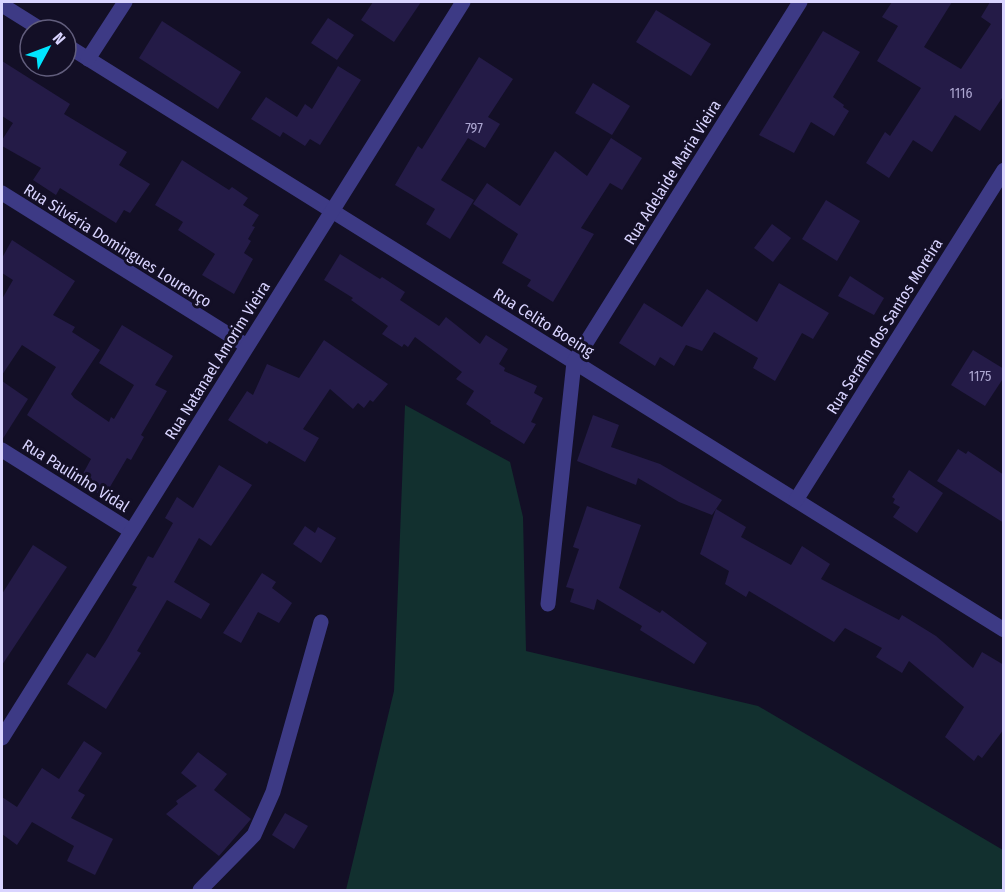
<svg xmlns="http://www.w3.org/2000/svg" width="1005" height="892" viewBox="0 0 1005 892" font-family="'Fira Sans Condensed',sans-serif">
<rect width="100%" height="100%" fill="#130f26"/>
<polygon fill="#12302f" points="405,405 510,462 523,517 526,651 758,706 1003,850 1003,890 346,890 394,691"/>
<g fill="#241b47">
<polygon points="373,2 421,2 394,42 361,20"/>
<polygon points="892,2 952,2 924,47 961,69 991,24 981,17 990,2 1004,2 1004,95 980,131 955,115 932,152 913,140 889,178 866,163 885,132 890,136 921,88 877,61 898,26 882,17"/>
<polygon points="656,10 711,44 691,76 636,42"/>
<polygon points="328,18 354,35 337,60 311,43"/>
<polygon points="162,21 241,72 218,109 139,58"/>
<polygon points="823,31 860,52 833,97 844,105 843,107 849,111 834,136 811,122 794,153 759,135"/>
<polygon points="479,57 513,79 488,117 500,124 485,148 468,138 441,180 474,200 450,239 426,224 435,209 395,185 418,146 422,149"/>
<polygon points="2,61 70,104 64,114 127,152 119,165 150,184 130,213 124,210 116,223 60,188 56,195 33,180 41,168 2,146 2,140 13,123 2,116"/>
<polygon points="338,66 361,80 320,145 310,139 305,146 283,132 280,137 251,119 266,97 297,117 305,104 312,109"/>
<polygon points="593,83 630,106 612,135 575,113"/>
<polygon points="611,138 642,158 622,190 610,183 581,228 594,234 553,302 527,286 531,280 502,263 518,234 473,204 487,183 520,206 555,151 587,176"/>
<polygon points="182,160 229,190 232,187 248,198 243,205 259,215 252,226 255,227 248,239 251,241 244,253 253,259 234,294 202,275 215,254 178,230 183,222 155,205"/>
<polygon points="826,200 860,221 837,261 802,239"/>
<polygon points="772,224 791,238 773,262 754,248"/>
<polygon points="12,240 75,281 53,315 75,327 72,332 100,350 71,394 74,398 109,422 111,417 114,419 134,385 99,363 122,325 173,356 155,385 167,391 141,435 144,437 131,460 127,458 104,497 79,481 91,459 27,415 56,367 22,345 2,375 2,299 13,280 2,273 2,258"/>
<polygon points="340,254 380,279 382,277 405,292 400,300 439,326 446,317 480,344 486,335 508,349 499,364 505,368 504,371 537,386 534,393 543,398 531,422 536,424 524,444 490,423 491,421 466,404 474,391 456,379 462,372 415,337 408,347 404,344 402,347 382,334 388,326 351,300 353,298 324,280"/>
<polygon points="850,276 884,298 874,315 838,296"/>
<polygon points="779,283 829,313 813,339 802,333 775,381 753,368 758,358 714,332 702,351 686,345 674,366 660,357 655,366 619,343 644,303 682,327 707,289 757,322"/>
<polygon points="324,340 388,384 373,402 370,400 364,408 358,403 353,409 330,389 303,429 319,438 305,462 269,441 267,444 228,420 247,391 253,395 267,364 299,378"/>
<polygon points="973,350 1004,369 1004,377 985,406 951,385"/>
<polygon points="2,381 28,399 2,440"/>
<polygon points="593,415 619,425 611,447 660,464 722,500 712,515 679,502 638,478 636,485 577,461"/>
<polygon points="958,449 966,454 968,451 1004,475 1004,523 937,481"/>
<polygon points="219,465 252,485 211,546 199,538 174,582 210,604 201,619 167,600 137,651 141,653 106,709 67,684 87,653 95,658 107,639 137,587 132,585 148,556 153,558 173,523 165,518 177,497 193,508"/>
<polygon points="909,470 943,493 917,533 893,517 900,507 893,503 895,499 892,497"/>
<polygon points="587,506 641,525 619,588 660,613 662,610 707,643 694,664 640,630 642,626 597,599 594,610 570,602 574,589 566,587 579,549 573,547"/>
<polygon points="716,509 746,527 741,537 791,565 802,546 830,564 821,579 899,620 902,615 936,636 973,668 982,652 1004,665 1004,729 982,758 978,755 974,761 945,737 964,707 909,661 902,673 876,657 882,648 845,628 834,642 749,591 746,597 725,584 729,571 700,554"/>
<polygon points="305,526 315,533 318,527 336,538 321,563 293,544"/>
<polygon points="33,545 67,567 2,665 2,594"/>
<polygon points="262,573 276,582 272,588 292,603 279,623 258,612 241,643 223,633"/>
<polygon points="84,741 102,753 78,791 85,795 71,818 113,839 95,875 67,861 74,846 32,822 17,845 2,834 2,797 17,807 42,768 59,779"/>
<polygon points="198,752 227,774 214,790 251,819 219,856 166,814 178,804 176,801 197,786 181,773"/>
<polygon points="285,813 308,826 294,849 272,835"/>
</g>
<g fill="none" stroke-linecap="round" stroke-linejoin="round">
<g stroke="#3d3a85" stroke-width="15">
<polyline points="2,5 42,30"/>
<polyline points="66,45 1004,630"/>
<polyline points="88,59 125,2"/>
<polyline points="2,193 247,346"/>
<polyline points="2,450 131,531"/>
<polyline points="796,500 1004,170"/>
<polyline points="548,604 574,362 800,2"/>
<polyline points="2,738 463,2"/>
<polyline points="200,890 254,835 273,792 321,622"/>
</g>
</g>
<g text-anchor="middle" stroke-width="6" stroke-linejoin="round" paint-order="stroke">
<g font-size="14" fill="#aca6d1">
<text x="961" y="98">1116</text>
<text x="474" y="133">797</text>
<text x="980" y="381">1175</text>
</g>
<g font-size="16" fill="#d9d4ff" stroke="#130f26">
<text transform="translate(672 172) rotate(-58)" y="6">Rua Adelaide Maria Vieira</text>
<text transform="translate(118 245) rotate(32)" y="6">Rua Silvéria Domingues Lourenço</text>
<text transform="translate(544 322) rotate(32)" y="6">Rua Celito Boeing</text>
<text transform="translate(884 326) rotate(-58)" y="6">Rua Serafin dos Santos Moreira</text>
<text transform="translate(217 360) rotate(-58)" y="6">Rua Natanael Amorim Vieira</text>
<text transform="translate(76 475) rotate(32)" y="6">Rua Paulinho Vidal</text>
</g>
</g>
<rect width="1005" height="892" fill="none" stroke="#d9d4ff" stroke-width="6"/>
<g transform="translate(48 48) rotate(49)"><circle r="28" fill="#130f26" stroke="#625e7d" stroke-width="1.5"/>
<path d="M0-4.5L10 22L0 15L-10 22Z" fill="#00e5ff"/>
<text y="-9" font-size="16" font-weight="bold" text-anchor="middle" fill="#d9d4ff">N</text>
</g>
</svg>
